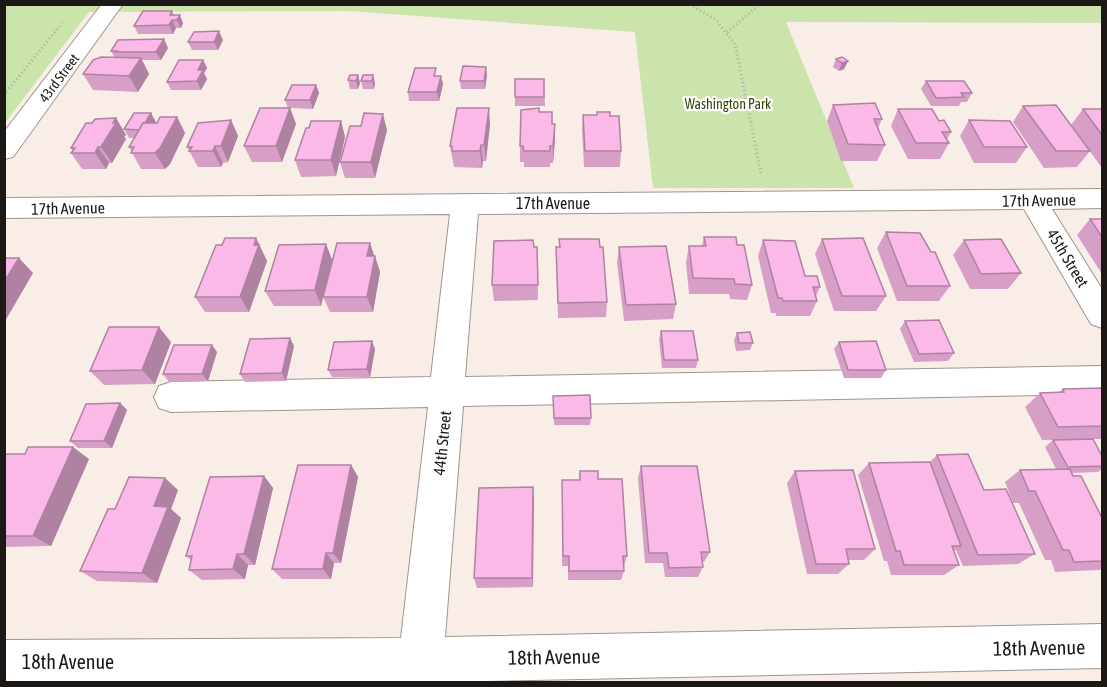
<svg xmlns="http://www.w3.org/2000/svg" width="1107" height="687" viewBox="0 0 1107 687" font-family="'Asap Condensed',sans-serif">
<rect width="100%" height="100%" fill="#f8eee7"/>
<polygon fill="#cae4ac" points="5,5 1102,5 1102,23 786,22 854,188 653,188 635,32 349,11 89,12 5,123"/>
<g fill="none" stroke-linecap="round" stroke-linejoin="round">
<g stroke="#9f958f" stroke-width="2">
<g id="minor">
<polygon points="102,4 123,4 13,157 4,159 4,132"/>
<polygon points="1102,189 1102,208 1052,209 1102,289 1102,328 1091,324 1024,209 478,214 465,377 1102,366 1102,394 463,406 445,637 1102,624 1102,668 440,682 4,682 4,640 401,638 428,407 171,412 159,408 154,397 159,386 171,382 431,377 450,214 4,218 4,198"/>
</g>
</g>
<g stroke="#b3aaa5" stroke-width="3" stroke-dasharray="1 3" stroke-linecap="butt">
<polyline points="690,4 716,20 735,44 761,174"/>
<polyline points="727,32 760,4"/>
<polyline points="4,95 62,23"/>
</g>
<use href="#minor" fill="#fff" fill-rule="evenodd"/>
</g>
<g fill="#d79fc6">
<polygon points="172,11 174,15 183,23 181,28 176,28 173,34 138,34 134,26"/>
<polygon points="223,40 218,50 192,50 188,42"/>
<polygon points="168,48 161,60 142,60 149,74 138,92 93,90 83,74 115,58 111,51"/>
<polygon points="836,59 848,61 844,69 839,71 833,67"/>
<polygon points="203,60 207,68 204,73 207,79 201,90 171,90 167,82"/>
<polygon points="358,75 360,83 358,89 350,89 348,80"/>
<polygon points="373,75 375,83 374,89 363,89 361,81"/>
<polygon points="487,75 485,89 461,89 460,81"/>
<polygon points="437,76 443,84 439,101 409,101 408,92"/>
<polygon points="544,79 545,106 515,106 515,97"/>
<polygon points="926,81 972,93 967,102 961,102 959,106 931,106 921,89"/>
<polygon points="316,85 319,93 313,109 290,108 296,124 282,162 252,162 244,146 288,108 285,100"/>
<polygon points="833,105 882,119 878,128 885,145 877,161 841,161 827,121"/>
<polygon points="1023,106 1090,151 1077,167 1044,168 1013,122"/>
<polygon points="898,109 939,121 951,132 947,139 949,143 940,159 908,159 891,126"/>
<polygon points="1083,109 1102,109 1102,168 1071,125"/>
<polygon points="539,112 552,124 555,124 555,140 553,163 550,163 550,167 524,167 524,162 520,162 520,146"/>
<polygon points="583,115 610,116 621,151 620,167 584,167 582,131"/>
<polygon points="177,117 185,133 170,164 165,169 141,169 129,147 134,138 129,138 124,129 156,122 155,123 157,123"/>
<polygon points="116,118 126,135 124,137 126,139 112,163 109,163 106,169 82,169 71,153 73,151 71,148 92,123"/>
<polygon points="231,120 238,136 228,162 223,163 221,167 198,167 187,147"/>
<polygon points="969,120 1027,147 1016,163 974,163 960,136"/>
<polygon points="341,121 345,137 336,176 301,177 295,160 309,128"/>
<polygon points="490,124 486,161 483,161 482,168 454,167 450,146"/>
<polygon points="387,130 375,178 345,178 340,162"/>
<polygon points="1090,219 1102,219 1102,274 1077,235"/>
<polygon points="886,232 950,286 939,301 897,301 877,248"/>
<polygon points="704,237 737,245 752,285 747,300 730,299 729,294 689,294 686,262 689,246 702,246"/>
<polygon points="256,238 267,261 249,312 205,312 195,297 222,245"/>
<polygon points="559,239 607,302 606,317 558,318 556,247 559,247"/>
<polygon points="822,239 886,296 876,311 834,311 815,254"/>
<polygon points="763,240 805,276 820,287 816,296 817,301 810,316 776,316 776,313 771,313 758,256"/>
<polygon points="964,240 1021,273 1008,289 970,289 953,255"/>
<polygon points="370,243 380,272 373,312 330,312 323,297 321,306 274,306 265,291 326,244 332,260"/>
<polygon points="534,247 537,247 538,300 494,301 492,285"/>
<polygon points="619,247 676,304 673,319 624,321 617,263"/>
<polygon points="905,321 954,353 948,361 914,362 900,329"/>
<polygon points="661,331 698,360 696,368 662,368 659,339"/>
<polygon points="737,333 753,343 750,350 736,351 734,340"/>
<polygon points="171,342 155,384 104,385 90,371"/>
<polygon points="839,342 886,370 881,378 844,378 834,349"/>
<polygon points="294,346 286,381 245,382 240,374"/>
<polygon points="375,349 370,377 332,377 328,370"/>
<polygon points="217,352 208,381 169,382 163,374"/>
<polygon points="1102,388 1102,439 1093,439 1102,456 1102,469 1098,472 1072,473 1102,518 1102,569 1099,570 1055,572 1051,560 1045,560 1019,503 1013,503 1005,482 1020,470 1056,469 1045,447 1053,440 1087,439 1042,440 1025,407 1040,393 1059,392 1063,389"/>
<polygon points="553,396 591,418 590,425 554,425"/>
<polygon points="120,403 127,410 112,448 78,448 70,441"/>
<polygon points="937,455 984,490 1035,554 1018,564 963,566 956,550 954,551 959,565 944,575 891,575 887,561 884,561 858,475 869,463 930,462"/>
<polygon points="4,456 89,459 51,546 4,547"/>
<polygon points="351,465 358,477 341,563 334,563 331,579 282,579 272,569"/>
<polygon points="641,466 710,552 704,562 703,562 703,567 698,577 665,577 663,563 645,563 638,478"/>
<polygon points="580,471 598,479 627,556 624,566 623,566 624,571 621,580 568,580 568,566 562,566 562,492 579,480"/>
<polygon points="795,471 875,549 864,560 848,560 849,564 838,574 807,574 787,483"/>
<polygon points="264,476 273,488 255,565 248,565 245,579 202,580 189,570 191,560 186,556"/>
<polygon points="533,487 533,587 477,588 474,578"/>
<polygon points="178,490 171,509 181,518 157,583 97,581 80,571 115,509"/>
</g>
<g fill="#af82a1">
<polygon points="180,15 183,23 181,28 177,20"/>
<polygon points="172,20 176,28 173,34 169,25"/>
<polygon points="219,31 223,40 218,50 214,42"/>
<polygon points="164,39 168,48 161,60 156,52"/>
<polygon points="141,58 149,74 138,92 129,76"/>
<polygon points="203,60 207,68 204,73 207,79 201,90 197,81 198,70"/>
<polygon points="848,61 844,69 839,71 842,63"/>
<polygon points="486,67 487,75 485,89 484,81"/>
<polygon points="358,75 360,83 358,89 356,81"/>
<polygon points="373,75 375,83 374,89 372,81"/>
<polygon points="441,76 443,84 439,101 437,92"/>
<polygon points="316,85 319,93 313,109 310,100"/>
<polygon points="290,108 296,124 282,162 276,146"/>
<polygon points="489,108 490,124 486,161 484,145"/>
<polygon points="151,113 156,122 146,138 141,130"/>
<polygon points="383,114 387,130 375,178 371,162"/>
<polygon points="177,117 185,133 170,164 165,169 155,153"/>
<polygon points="116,118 126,135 124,137 126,139 112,163 101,147"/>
<polygon points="231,120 238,136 228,162 221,146"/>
<polygon points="341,121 345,137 336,176 331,160"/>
<polygon points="555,124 555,140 553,163 553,146"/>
<polygon points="481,145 483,161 482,168 480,151"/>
<polygon points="215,146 223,163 221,167 213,151"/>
<polygon points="98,147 109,163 106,169 95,153"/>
<polygon points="256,238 267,261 249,312 240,297"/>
<polygon points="370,243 375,259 367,256"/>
<polygon points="326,244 332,260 321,306 315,290"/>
<polygon points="375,256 380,272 373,312 367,297"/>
<polygon points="19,258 33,273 4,323 4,282"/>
<polygon points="159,327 171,342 155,384 142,370"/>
<polygon points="290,338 294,346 286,381 282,373"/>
<polygon points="372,341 375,349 370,377 367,369"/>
<polygon points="212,345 217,352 208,381 202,374"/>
<polygon points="120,403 127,410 112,448 104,441"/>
<polygon points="73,447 89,459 51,546 33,536"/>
<polygon points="351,465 358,477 341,563 333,553"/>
<polygon points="264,476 273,488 255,565 244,554"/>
<polygon points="165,478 178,490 171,509 181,518 157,583 142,573 154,506"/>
<polygon points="533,487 534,499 533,587 532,578"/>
<polygon points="326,553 334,563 331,579 323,569"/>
<polygon points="237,554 248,565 245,579 233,569"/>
</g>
<g fill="#fab9e6" stroke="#af82a1" stroke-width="1.5">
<polygon points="143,11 172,11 170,15 180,15 177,20 172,20 169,25 134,26"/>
<polygon points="219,31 214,42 188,42 194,32"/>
<polygon points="164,39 156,52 116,52 117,51 111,51 118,40"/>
<polygon points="101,57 141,58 129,76 83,74 93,60"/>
<polygon points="842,57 848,61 842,63 836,59"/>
<polygon points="179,60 203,60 198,70 203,70 197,81 167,82"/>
<polygon points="463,66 486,67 484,81 460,81"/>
<polygon points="415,68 436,68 434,76 441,76 437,92 408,92"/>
<polygon points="350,75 358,75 356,81 348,80"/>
<polygon points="363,75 373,75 372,81 361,81"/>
<rect x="515" y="79" width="29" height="18"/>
<polygon points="926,81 964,81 972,93 961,93 964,97 936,98"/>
<polygon points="292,85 316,85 310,100 285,100"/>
<polygon points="875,103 882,119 874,119 885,145 848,144 833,105"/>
<polygon points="1056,105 1090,151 1056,151 1023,106"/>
<polygon points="260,108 290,108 276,146 244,146"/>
<polygon points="457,108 489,108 484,145 481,145 480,151 452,151 452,146 450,146"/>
<polygon points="539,108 539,112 552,112 552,124 555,124 553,146 550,146 550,151 524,151 523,146 520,146 521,110"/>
<polygon points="898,109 932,109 939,121 944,120 951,132 942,132 949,143 916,143"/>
<polygon points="1083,109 1102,109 1102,135"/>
<polygon points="597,112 610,112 610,116 619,116 621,151 585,151 583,115 597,115"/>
<polygon points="134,113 151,113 145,123 143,123 139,130 124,129"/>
<polygon points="364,113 383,114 371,162 340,162 350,126 361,126"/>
<polygon points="160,117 177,117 160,148 155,153 131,153 134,147 129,147 143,123 157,123"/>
<polygon points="116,118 113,123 116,123 101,147 98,147 95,153 71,153 75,148 71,148 86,123 92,123 95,119"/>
<polygon points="231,120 221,146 215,146 213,151 189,151 192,147 187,147 198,123"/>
<polygon points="969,120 1010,121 1027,147 984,147"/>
<polygon points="311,121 341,121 331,160 295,160 306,128 309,128"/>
<polygon points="1090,219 1102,219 1102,237"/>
<polygon points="886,232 920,233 931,252 935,252 950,286 907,286"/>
<polygon points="704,237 736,237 737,245 744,245 752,285 735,284 734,279 693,278 689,246 706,246"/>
<polygon points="225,238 256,238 254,245 259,245 240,297 195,297 216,245 222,245"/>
<polygon points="863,238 886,296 842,296 822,239"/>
<polygon points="559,239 599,239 600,247 603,247 607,302 558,303 556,247 560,247"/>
<polygon points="1001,239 1021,273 981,274 964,240"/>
<polygon points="533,240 534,247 537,247 538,285 492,285 494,241"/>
<polygon points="763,240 795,241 805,276 817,276 820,287 813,287 817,301 783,301 782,298 778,298"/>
<polygon points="337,243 370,243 367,256 375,256 367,297 323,297"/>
<polygon points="326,244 315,290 265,291 279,245"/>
<polygon points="666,246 676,304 626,305 619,247"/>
<polygon points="4,258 19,258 4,282"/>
<polygon points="939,320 954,353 919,354 905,321"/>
<polygon points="109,327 159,327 142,370 90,371"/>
<polygon points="661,331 693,331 698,360 664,360"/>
<polygon points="750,332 753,343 739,343 737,333"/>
<polygon points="290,338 282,373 240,374 250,339"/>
<polygon points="372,341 367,369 328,370 334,342"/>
<polygon points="876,341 886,370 848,370 839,342"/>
<polygon points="174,345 212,345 202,374 163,374"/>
<polygon points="1102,388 1102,426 1058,427 1040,393 1064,392 1063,389"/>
<polygon points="590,395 591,418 554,418 553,396"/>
<polygon points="120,403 104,441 70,441 86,404"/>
<polygon points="1093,439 1102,456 1102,466 1068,467 1053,440"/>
<polygon points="28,447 73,447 33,536 4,536 4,456 6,454 25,454"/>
<polygon points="968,454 984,490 1006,489 1035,554 978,555 937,455"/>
<polygon points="930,462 961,546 952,546 959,565 904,565 900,551 896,551 869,463"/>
<polygon points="298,465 351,465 333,553 326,553 323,569 272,569"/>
<polygon points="641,466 697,466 710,552 701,552 703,567 669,568 667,553 649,553"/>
<polygon points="1070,469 1073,476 1081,476 1102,518 1102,561 1074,562 1069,550 1063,550 1035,491 1029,491 1020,470"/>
<polygon points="853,470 875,549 846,549 849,564 816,564 795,471"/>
<polygon points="580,471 598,471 598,479 622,479 627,556 623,556 624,571 569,571 569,556 563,556 562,480 580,480"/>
<polygon points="264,476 244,554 237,554 233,569 189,570 192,556 186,556 210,477"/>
<polygon points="129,477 165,478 154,506 168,507 142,573 80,571 108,509 115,509"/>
<polygon points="533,487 532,578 474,578 479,488"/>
</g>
<g text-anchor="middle" stroke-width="4.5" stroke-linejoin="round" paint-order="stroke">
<g font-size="14" fill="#1c1816" stroke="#fff">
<text transform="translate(59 78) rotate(-53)" y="5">43rd Street</text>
</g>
<g font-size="14" fill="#314809" stroke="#fff">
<text x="728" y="109">Washington Park</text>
</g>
<g font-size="16" fill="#1c1816" stroke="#fff">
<text transform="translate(1039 200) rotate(-1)" y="6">17th Avenue</text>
<text x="553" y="209">17th Avenue</text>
<text transform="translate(68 208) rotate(-1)" y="6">17th Avenue</text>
<text transform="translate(1068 258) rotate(59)" y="6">45th Street</text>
<text transform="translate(442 443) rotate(-84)" y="6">44th Street</text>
</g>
<g font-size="20" fill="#1c1816" stroke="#fff">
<text transform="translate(1039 648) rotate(-1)" y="7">18th Avenue</text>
<text transform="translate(554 657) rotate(-1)" y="7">18th Avenue</text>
<text x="68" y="669">18th Avenue</text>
</g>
</g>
<rect width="1107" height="687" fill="none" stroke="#1c1816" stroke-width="12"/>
</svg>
